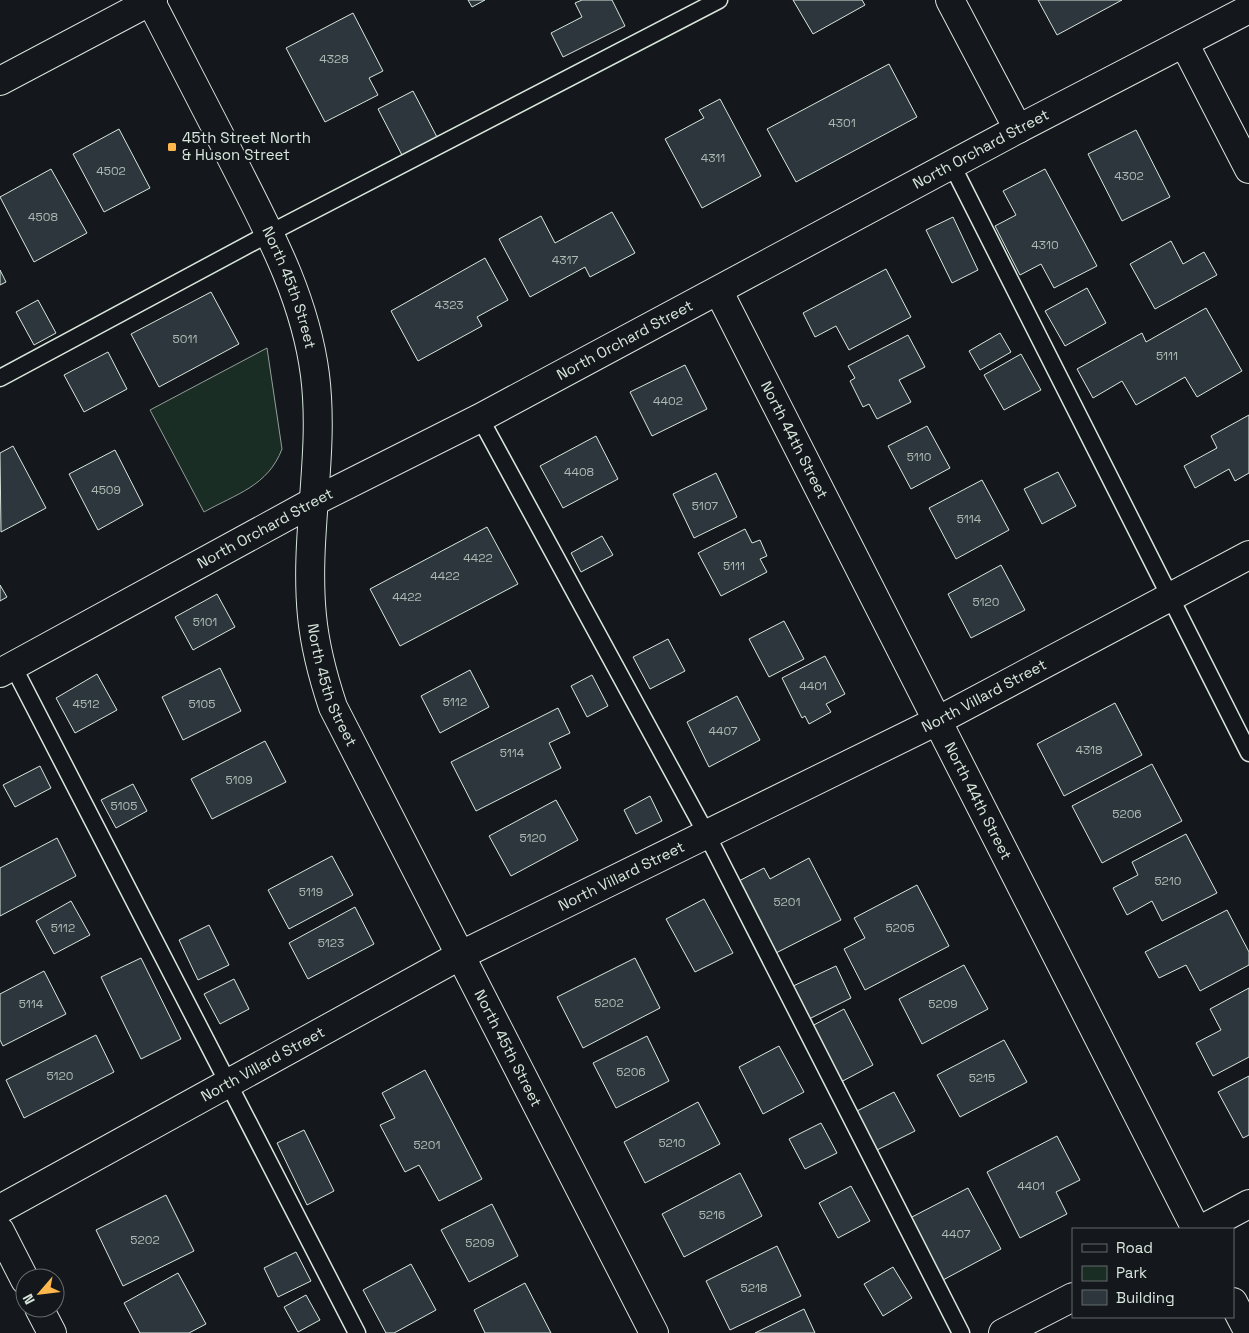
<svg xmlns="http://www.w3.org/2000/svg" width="1249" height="1333" viewBox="0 0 1249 1333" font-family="'Space Grotesk',sans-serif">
<rect width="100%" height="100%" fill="#14181c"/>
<path fill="#1a2d24" stroke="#939e99" d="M267,348l15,101c-14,37 -46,45 -78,63l-54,-102z"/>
<g fill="#2c363c" stroke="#d8e6dc">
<polygon points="468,0 485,0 472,7"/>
<polygon points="582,0 612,0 625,26 563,57 551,33 582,17 575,3"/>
<polygon points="793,0 862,0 865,5 813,34"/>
<polygon points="1038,0 1122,0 1057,35"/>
<polygon points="353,13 383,71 369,78 378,95 325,122 286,48"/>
<polygon points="889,64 917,117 796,182 767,129"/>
<polygon points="413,91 438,139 403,157 378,109"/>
<polygon points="720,99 761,176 702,208 665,139 704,118 699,110"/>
<polygon points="119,129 150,188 104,212 73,154"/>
<polygon points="1136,130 1170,197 1122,221 1088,154"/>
<polygon points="51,169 87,233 34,262 0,197"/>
<polygon points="1045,169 1097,266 1054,288 1041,264 1020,275 995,226 1016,215 1003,191"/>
<polygon points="612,212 635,253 590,277 585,267 530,297 499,239 541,216 555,243"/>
<polygon points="953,217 978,270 952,283 926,230"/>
<polygon points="1171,241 1183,264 1204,252 1217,275 1155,309 1130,264"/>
<polygon points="485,258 508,300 477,317 482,326 418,361 391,311"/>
<polygon points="886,269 911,317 849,350 836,326 815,337 803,313"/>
<polygon points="0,270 6,282 0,285"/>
<polygon points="1087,288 1106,323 1065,346 1045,311"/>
<polygon points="211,292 239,344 159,387 131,334"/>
<polygon points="38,300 56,333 34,345 16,312"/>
<polygon points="1206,308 1242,371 1197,397 1185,377 1136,405 1122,381 1093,398 1077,369 1142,333 1146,342"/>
<polygon points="1000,333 1011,352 980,370 969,351"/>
<polygon points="908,335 925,367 899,380 911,402 877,419 869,404 863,407 850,381 855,378 848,366"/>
<polygon points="108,352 127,389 84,412 64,375"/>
<polygon points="1021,354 1041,390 1004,410 984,375"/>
<polygon points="685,365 707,409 652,436 630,392"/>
<polygon points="1249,415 1249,473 1235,481 1229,469 1195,488 1184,466 1217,448 1211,436"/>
<polygon points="927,426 950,468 911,489 888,446"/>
<polygon points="596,436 618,479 563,508 540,466"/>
<polygon points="13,446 46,508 1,532 0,453"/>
<polygon points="115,450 143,505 98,530 69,474"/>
<polygon points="1058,472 1076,506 1042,524 1024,489"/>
<polygon points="716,473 737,517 694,538 673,494"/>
<polygon points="982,480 1009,530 956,559 929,508"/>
<polygon points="487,527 518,584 400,646 370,589"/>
<polygon points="745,529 752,543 760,540 767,556 760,559 767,572 721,596 698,553"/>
<polygon points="602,536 613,555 581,572 571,553"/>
<polygon points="1001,565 1025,610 971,638 948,594"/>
<polygon points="0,585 7,597 0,601"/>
<polygon points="217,594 235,627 193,650 175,617"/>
<polygon points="784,621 804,659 769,677 749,639"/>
<polygon points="668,639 685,671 650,689 633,657"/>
<polygon points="825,656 845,694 826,704 831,712 809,724 805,716 802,718 782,678"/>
<polygon points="220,668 241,711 183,740 162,697"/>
<polygon points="470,670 489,707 440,733 421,696"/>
<polygon points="97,674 117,710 75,733 56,698"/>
<polygon points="592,675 608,706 587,717 571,686"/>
<polygon points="737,696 760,740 709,767 687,722"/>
<polygon points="1115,703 1142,755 1064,796 1037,744"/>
<polygon points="558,708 570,733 549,743 561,768 476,811 451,762"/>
<polygon points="265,741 286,782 212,819 191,779"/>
<polygon points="1152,764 1182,821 1102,863 1072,806"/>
<polygon points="40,766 51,788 15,807 3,785"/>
<polygon points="133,784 147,811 116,828 101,800"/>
<polygon points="650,796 662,821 636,834 624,810"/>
<polygon points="556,800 578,840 511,876 489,836"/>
<polygon points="1186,834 1217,893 1162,921 1152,901 1127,915 1113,888 1138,875 1132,862"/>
<polygon points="57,838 76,876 0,916 0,868"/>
<polygon points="332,856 353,895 289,929 268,890"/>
<polygon points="809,858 841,920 770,956 733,884 764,868 770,879"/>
<polygon points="917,885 949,946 865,990 844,949 865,938 854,918"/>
<polygon points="704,899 733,953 695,972 666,919"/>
<polygon points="71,901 90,935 54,954 36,921"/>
<polygon points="355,907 374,944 308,979 289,943"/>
<polygon points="1227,910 1249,952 1249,965 1200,991 1186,965 1159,978 1145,952"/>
<polygon points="209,925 229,965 198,980 179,940"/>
<polygon points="141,958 181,1039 141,1059 101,977"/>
<polygon points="635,958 660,1008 583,1048 557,997"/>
<polygon points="964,965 988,1009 922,1044 899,999"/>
<polygon points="836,966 851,998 807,1020 791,987"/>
<polygon points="44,971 66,1014 3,1046 0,1040 0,994"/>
<polygon points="234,979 249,1009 220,1024 204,994"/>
<polygon points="1249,988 1249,1057 1213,1076 1196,1043 1221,1030 1210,1009"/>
<polygon points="844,1009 873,1065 839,1083 810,1027"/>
<polygon points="96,1035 114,1072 24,1118 6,1080"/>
<polygon points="647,1036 669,1081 616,1108 593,1063"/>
<polygon points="1004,1040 1027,1082 960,1117 937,1075"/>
<polygon points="779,1046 804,1092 763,1114 739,1067"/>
<polygon points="425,1070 482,1179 439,1201 419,1165 405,1172 380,1125 395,1118 382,1093"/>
<polygon points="1249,1076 1249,1135 1243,1138 1218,1092"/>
<polygon points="894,1092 915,1131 877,1150 857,1111"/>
<polygon points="698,1102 720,1144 645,1183 624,1142"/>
<polygon points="821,1123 837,1153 805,1169 789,1139"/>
<polygon points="304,1130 334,1191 307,1205 277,1143"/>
<polygon points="1057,1136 1080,1180 1056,1192 1067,1214 1020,1238 987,1172"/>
<polygon points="740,1173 762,1216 684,1257 662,1214"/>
<polygon points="851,1186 870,1221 838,1238 819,1203"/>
<polygon points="968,1188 1001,1249 943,1280 910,1218"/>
<polygon points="166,1195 194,1251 123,1286 96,1230"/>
<polygon points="492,1204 518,1256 469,1282 441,1230"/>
<polygon points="777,1246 801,1296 730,1330 706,1281"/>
<polygon points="296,1252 311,1281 278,1297 264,1268"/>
<polygon points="411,1264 436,1310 394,1333 386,1333 363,1290"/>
<polygon points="893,1267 912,1298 883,1316 864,1284"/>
<polygon points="178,1273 206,1324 189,1333 140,1333 124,1303"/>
<polygon points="525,1283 551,1333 485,1333 474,1310"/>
<polygon points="306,1295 320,1320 298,1332 284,1307"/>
<polygon points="804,1309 815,1333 755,1333"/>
</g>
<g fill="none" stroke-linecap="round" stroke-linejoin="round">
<g stroke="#d8e6dc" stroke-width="19">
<g id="lane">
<polyline points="952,165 1249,753"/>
<polyline points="0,378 270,233 719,0"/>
<polyline points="480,418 707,835 961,1333"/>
<polyline points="13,666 357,1333"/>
</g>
</g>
<g stroke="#d8e6dc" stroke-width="30">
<g id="street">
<polyline points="950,0 1018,129"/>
<polyline points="1184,43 1249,169"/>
<polyline points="0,81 153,0"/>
<path id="s1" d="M719,292l477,937"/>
<path id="s2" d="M0,1209l461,-254 476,-234 312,-166"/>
<polyline points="1202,1229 1249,1204"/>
<polyline points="1233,1302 1249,1333"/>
<polyline points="1003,1333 1073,1297"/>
</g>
</g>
<g stroke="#d8e6dc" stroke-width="30">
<g id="secondary">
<path id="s3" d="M150,0c28,54 55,107 83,161 35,69 72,136 82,214 10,80 -11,160 -3,241 3,31 11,61 21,91l321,626"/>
<path id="s4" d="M0,673l313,-171 167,-84 538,-289 231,-120"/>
<polyline points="0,1231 25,1280"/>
<polyline points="39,1308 52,1333"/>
</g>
</g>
<use href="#lane" stroke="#14181c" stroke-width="16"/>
<use href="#street" stroke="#14181c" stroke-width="28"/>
<use href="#secondary" stroke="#14181c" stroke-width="28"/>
</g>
<rect fill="#ffb74d" stroke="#14181c" stroke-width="2" x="167" y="142" width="10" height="10" rx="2.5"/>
<g text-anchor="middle" stroke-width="4" stroke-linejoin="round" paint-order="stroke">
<g font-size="12" fill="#adbab4">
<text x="334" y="63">4328</text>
<text x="842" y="127">4301</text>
<text x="713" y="162">4311</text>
<text x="111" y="175">4502</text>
<text x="1129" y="180">4302</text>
<text x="43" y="221">4508</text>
<text x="1045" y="249">4310</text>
<text x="565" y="264">4317</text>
<text x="449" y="309">4323</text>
<text x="185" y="343">5011</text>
<text x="1167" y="360">5111</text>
<text x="668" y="405">4402</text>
<text x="919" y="461">5110</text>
<text x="579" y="476">4408</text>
<text x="106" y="494">4509</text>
<text x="705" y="510">5107</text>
<text x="969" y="523">5114</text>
<text x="478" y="562">4422</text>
<text x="734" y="570">5111</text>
<text x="445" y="580">4422</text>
<text x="407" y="601">4422</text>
<text x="986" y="606">5120</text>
<text x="205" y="626">5101</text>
<text x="813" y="690">4401</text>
<text x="455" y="706">5112</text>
<text x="86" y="708">4512</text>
<text x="202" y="708">5105</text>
<text x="723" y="735">4407</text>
<text x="1089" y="754">4318</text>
<text x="512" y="757">5114</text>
<text x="239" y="784">5109</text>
<text x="124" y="810">5105</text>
<text x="1127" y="818">5206</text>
<text x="533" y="842">5120</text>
<text x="1168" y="885">5210</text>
<text x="311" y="896">5119</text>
<text x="787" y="906">5201</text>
<text x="63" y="932">5112</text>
<text x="900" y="932">5205</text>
<text x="331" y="947">5123</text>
<text x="609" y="1007">5202</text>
<text x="31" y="1008">5114</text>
<text x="943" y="1008">5209</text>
<text x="631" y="1076">5206</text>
<text x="60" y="1080">5120</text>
<text x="982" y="1082">5215</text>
<text x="672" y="1147">5210</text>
<text x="427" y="1149">5201</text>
<text x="1031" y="1190">4401</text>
<text x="712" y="1219">5216</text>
<text x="956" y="1238">4407</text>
<text x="145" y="1244">5202</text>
<text x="480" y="1247">5209</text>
<text x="754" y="1292">5218</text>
</g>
<g font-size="15" fill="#d8e6dc" stroke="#14181c" text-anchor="start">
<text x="182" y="143">45th Street North<tspan x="182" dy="17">&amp; Huson Street</tspan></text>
</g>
<g font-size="15" fill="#d8e6dc" stroke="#14181c">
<text dy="5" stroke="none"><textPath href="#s4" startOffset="1112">North Orchard Street</textPath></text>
<text dy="5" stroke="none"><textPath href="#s3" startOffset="320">North 45th Street</textPath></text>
<text dy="5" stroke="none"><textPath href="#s4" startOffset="708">North Orchard Street</textPath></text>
<text dy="5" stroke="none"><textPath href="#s1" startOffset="166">North 44th Street</textPath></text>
<text dy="5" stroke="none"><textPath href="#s4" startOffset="302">North Orchard Street</textPath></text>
<text dy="5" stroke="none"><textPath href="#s3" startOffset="725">North 45th Street</textPath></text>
<text dy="5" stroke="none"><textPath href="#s2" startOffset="1110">North Villard Street</textPath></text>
<text dy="5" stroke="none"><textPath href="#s1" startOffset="571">North 44th Street</textPath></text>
<text dy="5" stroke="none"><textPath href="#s2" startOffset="705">North Villard Street</textPath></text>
<text dy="5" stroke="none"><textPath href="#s3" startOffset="1130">North 45th Street</textPath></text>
<text dy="5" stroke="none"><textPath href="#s2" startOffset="300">North Villard Street</textPath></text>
</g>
</g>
<rect x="1072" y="1228" width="162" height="90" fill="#14181c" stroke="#626a69"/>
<rect x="1082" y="1244" width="25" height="8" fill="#14181c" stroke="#626a69"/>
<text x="1116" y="1253" font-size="15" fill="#d8e6dc">Road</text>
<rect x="1082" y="1266" width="25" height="15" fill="#1a2d24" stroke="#626a69"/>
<text x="1116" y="1278" font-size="15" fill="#d8e6dc">Park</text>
<rect x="1082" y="1290" width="25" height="15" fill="#2c363c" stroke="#626a69"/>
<text x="1116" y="1303" font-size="15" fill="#d8e6dc">Building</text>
<g transform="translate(40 1293) rotate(242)"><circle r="24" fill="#14181c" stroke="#626a69"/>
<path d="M0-4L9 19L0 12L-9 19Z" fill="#ffb74d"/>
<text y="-8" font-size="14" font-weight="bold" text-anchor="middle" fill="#d8e6dc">N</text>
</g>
</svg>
